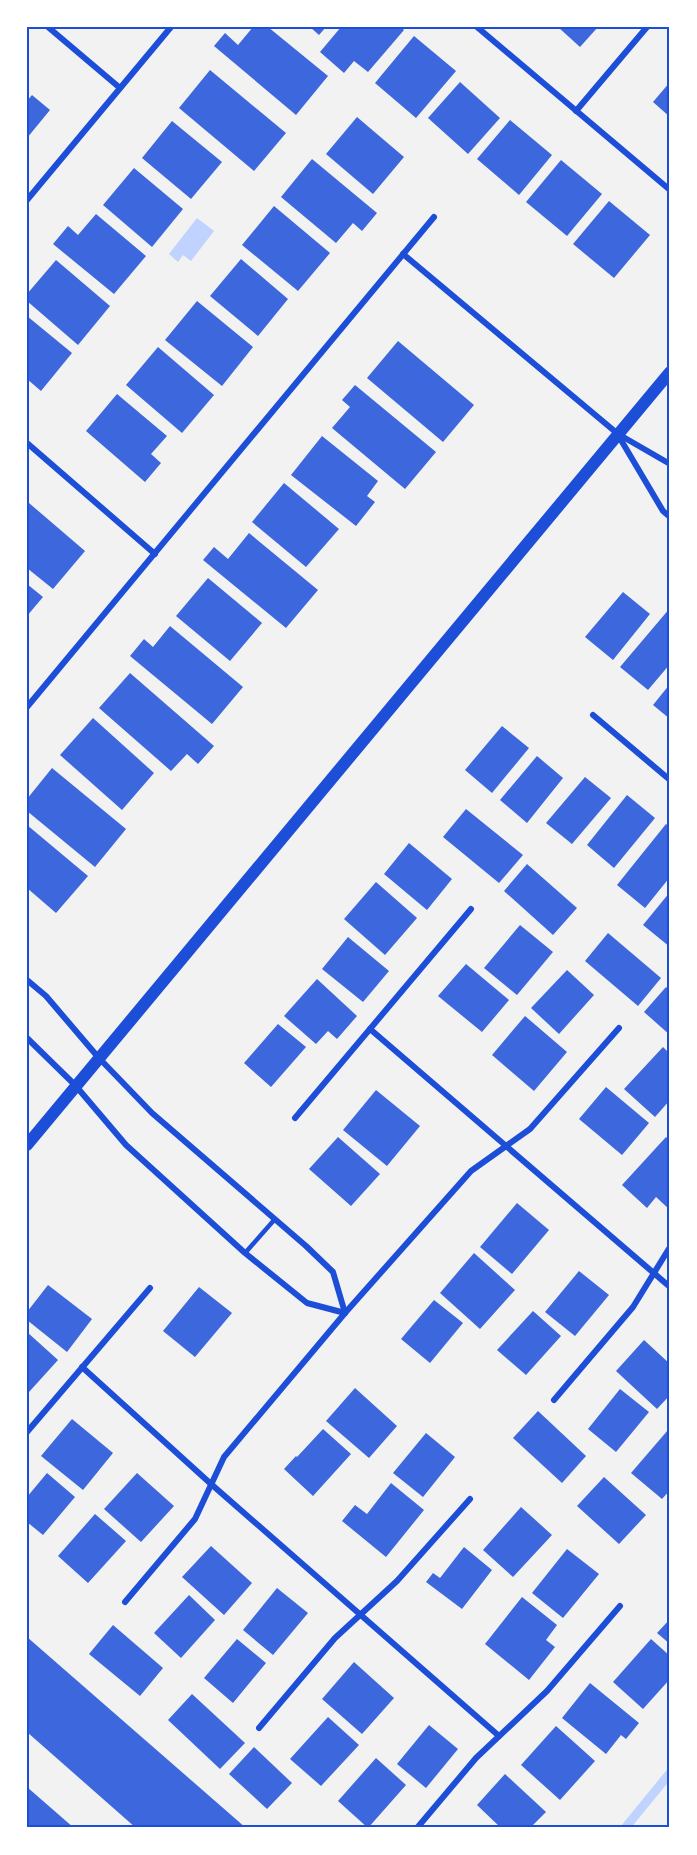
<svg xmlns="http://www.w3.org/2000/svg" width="697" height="1855" viewBox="0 0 697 1855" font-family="'Golos Text',sans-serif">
<rect width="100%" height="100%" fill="#f2f2f2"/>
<polygon fill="#bfd3fe" points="197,218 214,231 191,261 183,255 178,262 169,254"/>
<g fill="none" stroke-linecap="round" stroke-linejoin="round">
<polyline stroke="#bfd3fe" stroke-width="9" points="625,1828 670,1773"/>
</g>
<g fill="#3d67dc">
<polygon points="253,27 268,27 328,76 296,115 214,46 225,33 238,45"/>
<polygon points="310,27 326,27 319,35"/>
<polygon points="341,27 401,27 404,30 368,72 354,61 344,73 320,52"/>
<polygon points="558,27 598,27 580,47"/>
<polygon points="414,36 456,71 416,118 375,83"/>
<polygon points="210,70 286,133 254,171 179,108"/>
<polygon points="460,82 500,118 468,154 428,118"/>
<polygon points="670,82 670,117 653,102"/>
<polygon points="32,95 50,110 27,138 27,101"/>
<polygon points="357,117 404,157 373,194 326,154"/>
<polygon points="510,120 552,155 519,195 477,159"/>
<polygon points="172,121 222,162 191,199 142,158"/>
<polygon points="312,159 377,213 362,231 353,223 336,243 281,197"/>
<polygon points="561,160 602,194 567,236 526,202"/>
<polygon points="134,168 183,209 152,247 103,205"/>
<polygon points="609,201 650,235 614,278 573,244"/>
<polygon points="274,206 330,253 298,291 242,245"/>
<polygon points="96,214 146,256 114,294 53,244 68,226 78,235"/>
<polygon points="241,259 288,299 258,336 210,296"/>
<polygon points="56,260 110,306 78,345 27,301 27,294"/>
<polygon points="197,301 253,347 222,386 165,340"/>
<polygon points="27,316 72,353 41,391 27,379"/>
<polygon points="398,341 474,405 443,442 367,378"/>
<polygon points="158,347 214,395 182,433 126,385"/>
<polygon points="355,385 436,452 405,489 332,428 350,407 342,400"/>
<polygon points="117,394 167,436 151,454 161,463 145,482 86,431"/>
<polygon points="322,436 378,481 367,496 375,502 356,526 291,475"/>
<polygon points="284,483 339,529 306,567 252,522"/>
<polygon points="29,503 85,551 53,589 27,568 27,505"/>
<polygon points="249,533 318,590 286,628 203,560 214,547 228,559"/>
<polygon points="208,578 262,623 230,661 176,616"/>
<polygon points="27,584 43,597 27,616"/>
<polygon points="623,592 650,614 613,660 585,637"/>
<polygon points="670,608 670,664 648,690 620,667"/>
<polygon points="170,626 243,687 212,724 130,656 144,639 153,647"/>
<polygon points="130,673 214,746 198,764 187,754 171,771 99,708"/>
<polygon points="670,684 670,719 653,705"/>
<polygon points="93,718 154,773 122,810 60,755"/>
<polygon points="502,726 529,748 492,793 465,770"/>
<polygon points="537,756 563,778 527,823 500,800"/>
<polygon points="52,768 126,829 95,867 27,811 27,799"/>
<polygon points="585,777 611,798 572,844 546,823"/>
<polygon points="627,795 655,818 614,868 587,845"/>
<polygon points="466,809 523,855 499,883 443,837"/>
<polygon points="666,824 670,827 670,877 645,908 617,885"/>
<polygon points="27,825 88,876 56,913 27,888"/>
<polygon points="409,843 452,879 427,910 384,874"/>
<polygon points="527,864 577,908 553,935 504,891"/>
<polygon points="376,882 417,918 385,955 344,919"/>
<polygon points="670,892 670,947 643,925"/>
<polygon points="520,925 553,952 517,995 484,968"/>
<polygon points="608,933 661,978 638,1006 585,961"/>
<polygon points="348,937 389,971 363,1002 322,969"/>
<polygon points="466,964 509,1000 482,1032 438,996"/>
<polygon points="567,970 594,995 559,1034 531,1008"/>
<polygon points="317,979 357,1016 337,1039 328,1031 316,1044 284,1016"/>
<polygon points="666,987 670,990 670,1035 644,1012"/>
<polygon points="525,1016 567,1052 534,1091 492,1055"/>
<polygon points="278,1024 306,1047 271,1087 244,1063"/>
<polygon points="663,1047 670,1054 670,1100 655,1117 624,1089"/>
<polygon points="606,1087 649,1123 622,1155 579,1119"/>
<polygon points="376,1090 420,1126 387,1166 343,1130"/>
<polygon points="338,1137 380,1174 351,1206 309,1169"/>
<polygon points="666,1137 670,1141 670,1210 656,1197 647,1208 622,1185"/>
<polygon points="517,1203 549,1230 512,1274 480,1247"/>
<polygon points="474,1253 515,1290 480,1329 440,1293"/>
<polygon points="579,1271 609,1295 575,1336 545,1312"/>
<polygon points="48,1285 92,1319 67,1352 27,1320 27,1312"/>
<polygon points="199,1287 232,1313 195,1357 163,1331"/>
<polygon points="434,1300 463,1323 430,1363 401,1339"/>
<polygon points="533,1311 561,1336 526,1375 497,1350"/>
<polygon points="27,1332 58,1360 29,1392 27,1390"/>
<polygon points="644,1340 670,1364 670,1395 657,1409 616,1371"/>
<polygon points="355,1388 397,1426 369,1458 326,1421"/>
<polygon points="620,1389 649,1412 616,1452 588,1429"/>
<polygon points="538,1411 586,1456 562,1483 513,1438"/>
<polygon points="72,1419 113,1453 83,1490 41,1456"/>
<polygon points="323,1429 351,1454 313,1496 284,1469 296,1456 297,1457"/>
<polygon points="668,1430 670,1432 670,1490 662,1499 631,1473"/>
<polygon points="426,1433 455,1457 423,1497 393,1473"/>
<polygon points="47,1473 75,1497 43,1535 27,1522 27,1497"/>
<polygon points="137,1473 174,1506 141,1542 104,1509"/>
<polygon points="604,1477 646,1515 619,1544 577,1506"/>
<polygon points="391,1483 424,1510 386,1557 342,1521 355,1505 367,1514"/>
<polygon points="521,1507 552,1535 513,1577 483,1550"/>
<polygon points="95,1514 126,1541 88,1583 58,1556"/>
<polygon points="211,1546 252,1583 224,1615 182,1577"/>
<polygon points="464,1547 492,1570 462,1609 426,1582 433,1573 440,1578"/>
<polygon points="567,1549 599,1574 563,1618 532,1593"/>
<polygon points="277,1588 308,1613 273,1655 243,1630"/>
<polygon points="189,1595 215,1620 181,1658 154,1633"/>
<polygon points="522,1597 557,1625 546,1640 555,1647 529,1680 485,1644"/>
<polygon points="670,1619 670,1644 657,1633"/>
<polygon points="113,1625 163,1668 140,1696 89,1654"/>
<polygon points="27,1637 246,1828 136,1828 27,1732"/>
<polygon points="237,1639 266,1663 233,1703 204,1678"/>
<polygon points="651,1639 670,1656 670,1679 643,1709 613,1682"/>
<polygon points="354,1662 394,1698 362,1734 322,1699"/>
<polygon points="590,1683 639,1723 626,1739 621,1735 606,1754 562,1718"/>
<polygon points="192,1694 245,1743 220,1769 168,1720"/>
<polygon points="328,1717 359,1745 321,1786 290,1759"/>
<polygon points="429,1725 458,1749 426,1788 397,1764"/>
<polygon points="556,1726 595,1761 560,1800 521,1765"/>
<polygon points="254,1747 292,1783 267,1809 229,1774"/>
<polygon points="376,1758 406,1785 368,1828 338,1801"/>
<polygon points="505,1774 546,1812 530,1828 501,1828 477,1805"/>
<polygon points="27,1787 74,1828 27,1828"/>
</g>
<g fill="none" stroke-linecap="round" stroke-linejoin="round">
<polyline stroke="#1d4ed8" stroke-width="4.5" points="245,1253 275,1219"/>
<g stroke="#1d4ed8" stroke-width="6">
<polyline points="48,27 120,88"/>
<polyline points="477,27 670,190"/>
<polyline points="576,111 647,27"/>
<polyline points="27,200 171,27"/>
<polyline points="403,254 618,434 670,464"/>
<polyline points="618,435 663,511 670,517"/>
<polyline points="27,443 155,554"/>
<polyline points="27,707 434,217"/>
<polyline points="593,715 670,780"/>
<polyline points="27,980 46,996 98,1057 152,1113 306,1246 333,1272 345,1313"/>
<polyline points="370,1029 670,1287"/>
<polyline points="27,1038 75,1085 126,1145 245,1253 307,1303 345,1313"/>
<polyline points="295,1118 471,909"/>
<polyline points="82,1367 211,1484 499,1736"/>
<polyline points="554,1400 633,1307 670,1247"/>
<polyline points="27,1432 150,1288"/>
<polyline points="125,1602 195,1519 224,1457 345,1313 471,1171 530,1129 619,1028"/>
<polyline points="259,1728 335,1638 397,1581 470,1499"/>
<polyline points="417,1828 476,1758 547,1691 620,1606"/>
</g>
<polyline stroke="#1d4ed8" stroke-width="12" points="27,1145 670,372"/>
</g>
<rect width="697" height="1855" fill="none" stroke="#ffffff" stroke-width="57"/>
<rect x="28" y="28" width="640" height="1798" fill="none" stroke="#1d4ed8" stroke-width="2"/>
</svg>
